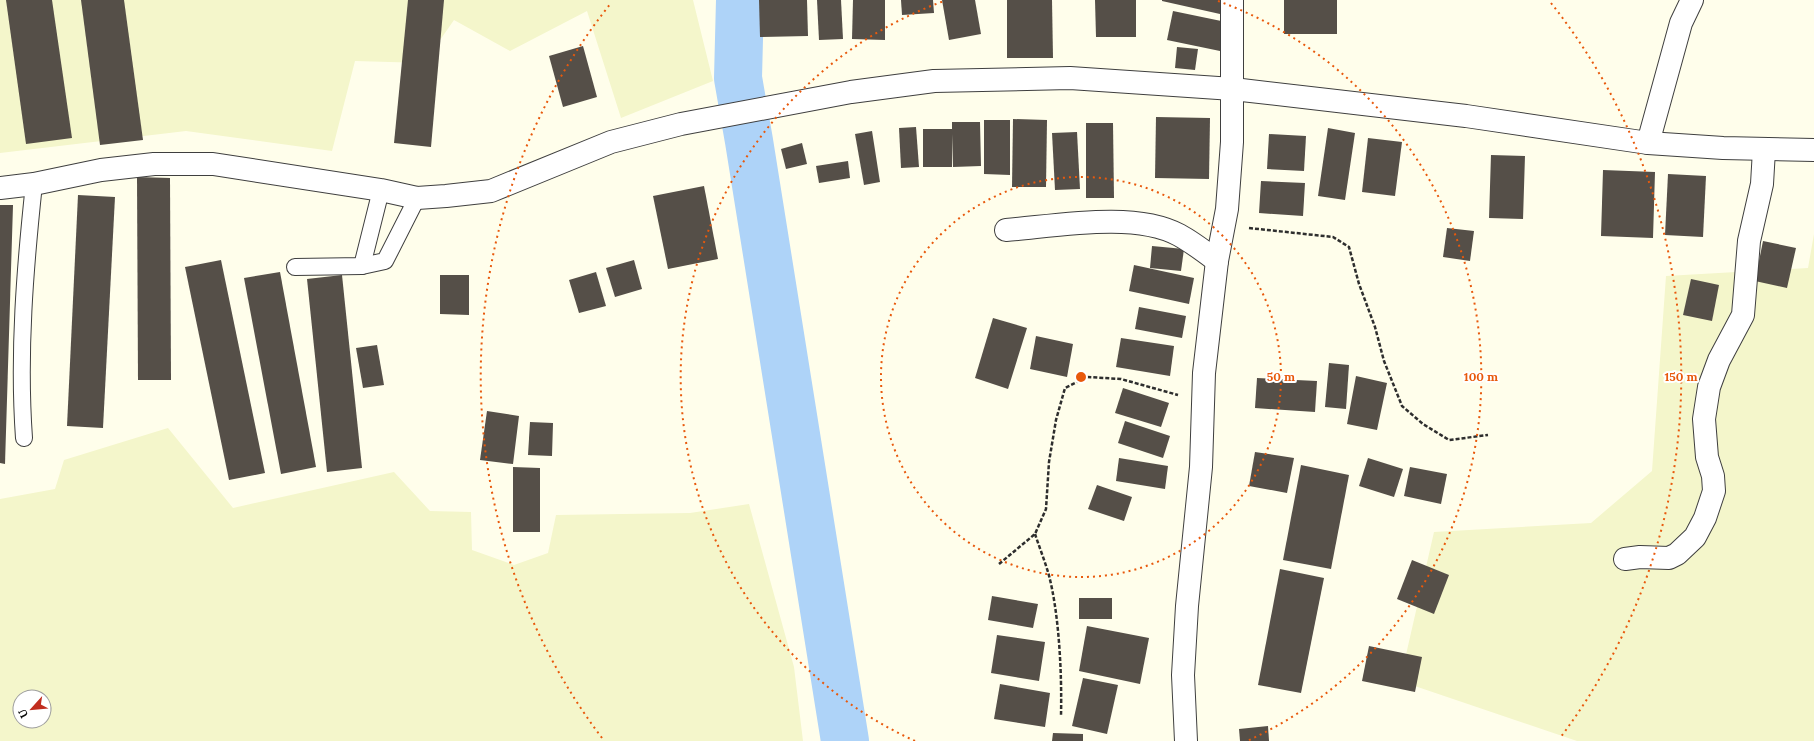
<svg xmlns="http://www.w3.org/2000/svg" width="1814" height="741" viewBox="0 0 1814 741" font-family="Lora,serif">
<rect width="100%" height="100%" fill="#fffeeb"/>
<g fill="#f4f6cb" fill-rule="evenodd">
<polygon points="0,0 693,0 713,81 621,118 587,11 510,51 454,20 424,63 355,61 332,151 186,131 0,153"/>
<polygon points="1814,234 1814,741 1577,741 1400,681 1434,532 1591,523 1652,471 1666,276 1808,268"/>
<path d="M168,428l65,80 161,-36 36,39 41,1 1,38 42,15 34,-12 8,-38 134,-2 59,-9 45,163 9,74h-803v-242l55,-10 9,-29zM20,697h24v24h-24z"/>
</g>
<g fill="none" stroke-linecap="round" stroke-linejoin="round">
<polyline stroke="#aed3f8" stroke-width="48" points="740,0 738,78 749,141 845,741"/>
</g>
<g fill="#554f48">
<polygon points="6,0 52,0 72,138 26,144"/>
<polygon points="81,0 124,0 143,140 100,145"/>
<polygon points="408,0 444,0 431,147 394,143"/>
<polygon points="759,0 807,0 808,36 760,37"/>
<polygon points="817,0 841,0 843,39 819,40"/>
<polygon points="853,0 885,0 885,40 852,39"/>
<polygon points="901,0 933,0 934,13 902,15"/>
<polygon points="942,0 975,0 981,34 949,40"/>
<polygon points="1007,0 1052,0 1053,58 1007,58"/>
<polygon points="1095,0 1136,0 1136,37 1096,37"/>
<polygon points="1162,0 1222,0 1220,14 1162,1"/>
<rect x="1284" y="0" width="53" height="34"/>
<polygon points="1173,11 1226,22 1220,51 1167,40"/>
<polygon points="583,46 597,97 563,107 549,56"/>
<polygon points="1177,47 1198,49 1195,70 1175,68"/>
<polygon points="1156,117 1210,118 1209,179 1155,178"/>
<polygon points="1013,119 1047,120 1046,187 1012,187"/>
<polygon points="984,120 1010,120 1010,175 984,174"/>
<polygon points="952,122 980,122 981,166 953,167 952,134 952,167 923,167 923,129 952,129"/>
<polygon points="1086,123 1113,123 1114,198 1086,198"/>
<polygon points="916,127 919,167 901,168 899,128"/>
<polygon points="1328,128 1355,133 1345,200 1318,196"/>
<polygon points="872,131 880,182 864,185 855,134"/>
<polygon points="1077,132 1080,189 1055,190 1052,133"/>
<polygon points="1269,134 1306,136 1304,171 1267,169"/>
<polygon points="1368,138 1402,142 1395,196 1362,192"/>
<polygon points="802,143 807,164 786,169 781,149"/>
<polygon points="1491,155 1525,156 1523,219 1489,218"/>
<polygon points="848,161 850,178 819,183 816,166"/>
<polygon points="1603,170 1655,172 1653,238 1601,236"/>
<polygon points="1668,174 1706,176 1703,237 1665,235"/>
<polygon points="137,177 170,178 171,380 138,380"/>
<polygon points="1261,181 1305,183 1303,216 1259,213"/>
<polygon points="704,186 718,259 668,269 653,196"/>
<polygon points="78,195 115,197 103,428 67,426"/>
<polygon points="0,205 13,205 5,464 0,463"/>
<polygon points="1447,228 1474,231 1470,261 1443,257"/>
<polygon points="1763,241 1796,248 1787,288 1755,281"/>
<polygon points="1152,246 1184,249 1181,271 1150,268"/>
<polygon points="221,260 265,473 229,480 185,267"/>
<polygon points="634,260 642,289 615,297 606,268"/>
<polygon points="1134,265 1194,278 1189,304 1129,291"/>
<polygon points="280,272 316,467 281,474 244,278"/>
<polygon points="596,272 606,306 579,313 569,280"/>
<polygon points="342,275 362,468 327,472 307,279"/>
<polygon points="440,275 469,275 469,315 440,314"/>
<polygon points="1691,279 1719,285 1712,321 1683,315"/>
<polygon points="1139,307 1186,316 1182,338 1135,329"/>
<polygon points="993,318 1027,328 1008,389 975,378"/>
<polygon points="1036,336 1073,344 1067,377 1030,369"/>
<polygon points="1121,338 1174,346 1170,376 1116,367"/>
<polygon points="377,345 384,385 363,388 356,348"/>
<polygon points="1329,363 1349,365 1346,409 1325,407"/>
<polygon points="1356,376 1387,383 1377,430 1347,424"/>
<polygon points="1257,378 1317,381 1315,412 1255,408"/>
<polygon points="1123,388 1169,403 1161,427 1115,413"/>
<polygon points="487,411 519,416 513,464 480,460"/>
<polygon points="1125,421 1170,436 1163,458 1118,443"/>
<polygon points="530,422 553,423 552,456 528,455"/>
<polygon points="1255,452 1294,458 1287,493 1249,486"/>
<polygon points="1119,458 1168,466 1165,489 1116,481"/>
<polygon points="1368,458 1403,469 1394,497 1359,486"/>
<polygon points="1301,465 1349,475 1331,569 1283,560"/>
<polygon points="513,467 540,468 540,532 513,532"/>
<polygon points="1410,467 1447,474 1441,504 1404,496"/>
<polygon points="1097,485 1132,497 1124,521 1088,509"/>
<polygon points="1412,560 1449,575 1434,614 1397,599"/>
<polygon points="1280,569 1324,578 1301,693 1258,685"/>
<polygon points="992,596 1038,604 1033,628 988,620"/>
<rect x="1079" y="598" width="33" height="21"/>
<polygon points="1087,626 1149,638 1140,684 1079,671"/>
<polygon points="997,635 1045,642 1039,681 991,673"/>
<polygon points="1369,646 1422,657 1415,692 1362,681"/>
<polygon points="1083,678 1118,685 1107,734 1072,726"/>
<polygon points="1000,684 1050,693 1045,727 994,719"/>
<polygon points="1268,726 1269,741 1240,741 1239,729"/>
<polygon points="1053,733 1083,734 1083,741 1052,741"/>
</g>
<g fill="none" stroke-linecap="round" stroke-linejoin="round">
<g stroke="#3f3f3f" stroke-width="18">
<g id="lane">
<polyline points="362,266 381,190"/>
<polyline points="295,267 362,266 385,261 417,198"/>
<path d="M24,438c-6,-84 1,-170 10,-254"/>
</g>
</g>
<g stroke="#3f3f3f" stroke-width="24">
<g id="street">
<polyline points="1648,143 1681,23 1692,0"/>
<polyline points="0,188 34,184 101,170 154,164 213,164 381,190 417,198 446,196 491,191 611,142 681,124 851,92 934,81 1070,78 1233,89 1466,116 1648,143 1723,148 1814,150"/>
<path d="M1006,230c50,-4 129,-19 173,5 13,7 26,17 38,26"/>
<polyline points="1625,559 1640,557 1669,558 1677,554 1695,537 1705,518 1714,491 1713,476 1707,457 1704,419 1709,387 1719,360 1743,315 1749,241 1762,184 1764,150"/>
<polyline points="1186,741 1183,675 1187,606 1201,467 1204,373 1217,261 1227,209 1232,142 1232,0"/>
</g>
</g>
<g stroke="#2e2e2e" stroke-width="2.5" stroke-dasharray="4 2" stroke-linecap="butt">
<polyline points="1249,228 1333,237 1349,247 1359,284 1375,327 1384,361 1402,406 1423,424 1449,440 1488,435"/>
<path d="M1035,534c4,12 9,25 13,38 11,39 14,101 13,143"/>
<polyline points="999,564 1035,534 1046,509 1049,462 1056,420 1065,388 1087,377 1121,379 1178,395"/>
</g>
<use href="#lane" stroke="#fff" stroke-width="16"/>
<use href="#street" stroke="#fff" stroke-width="22"/>
</g>
<g fill="none" stroke="#e8590c" stroke-width="2" stroke-dasharray="2 4">
<circle cx="1081" cy="377" r="200"/>
<path d="M915 741A400 400 0 0 1 944 1M1218 1A400 400 0 0 1 1247 741"/>
<path d="M602 738A600 600 0 0 1 611 3M1551 3A600 600 0 0 1 1560 738"/>
</g>
<circle cx="1081" cy="377" r="6" fill="#e8590c" stroke="#fff" stroke-width="2"/>
<g font-size="12" text-anchor="middle" font-weight="bold" fill="#e8590c" stroke="#fff" stroke-width="4" stroke-linejoin="round" paint-order="stroke">
<text x="1281" y="381">50 m</text>
<text x="1481" y="381">100 m</text>
<text x="1681" y="381">150 m</text>
</g>
<g transform="translate(32 709) rotate(243)"><circle r="19" fill="#ffffff" stroke="#9e9e9e"/>
<path d="M0-3L7 15L0 10L-7 15Z" fill="#c12d1f"/>
<text y="-6" font-size="11" font-weight="bold" text-anchor="middle" fill="#0c0c0c">U</text>
</g>
</svg>
